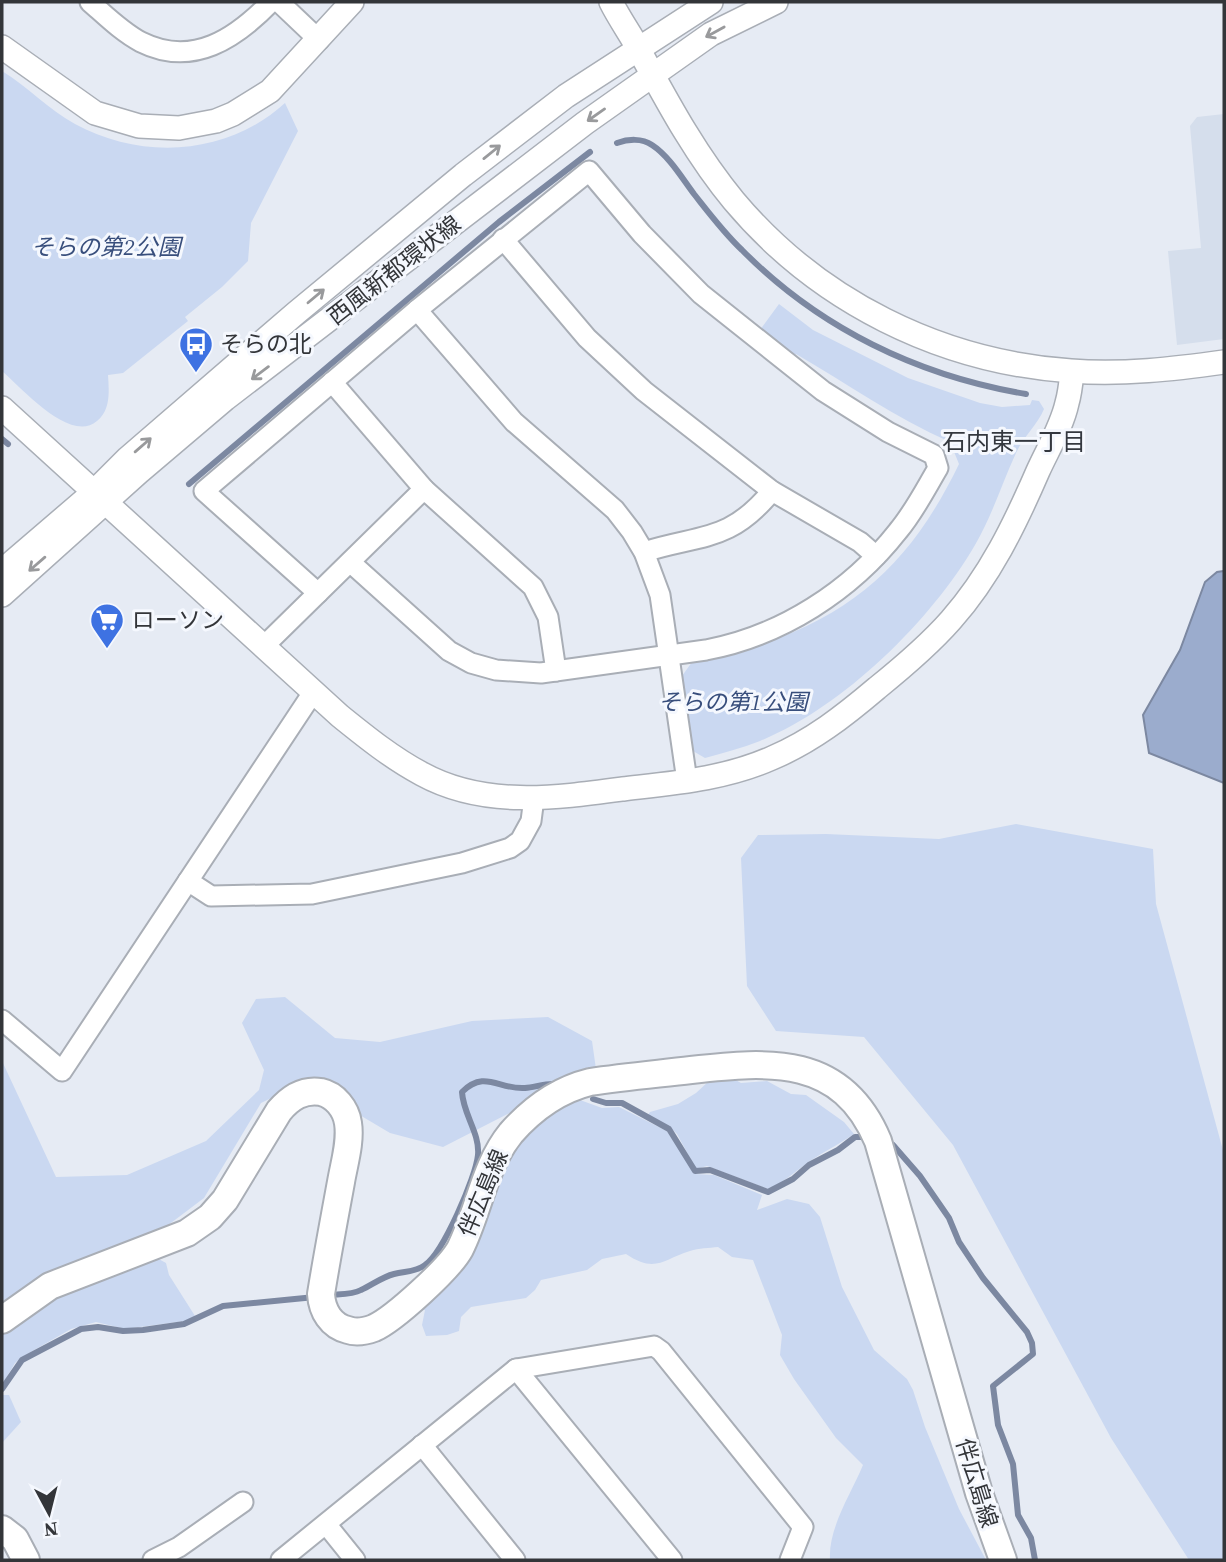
<svg xmlns="http://www.w3.org/2000/svg" width="1226" height="1562" viewBox="0 0 1226 1562" font-family="'Source Serif 4','Noto Sans JP',serif">
<rect width="100%" height="100%" fill="#e6ebf4"/>
<polygon fill="#d5deec" points="1224,114 1224,339 1177,345 1168,251 1201,248 1190,126 1197,117"/>
<g fill="#cad8f1">
<path d="M2,71c26,16 47,39 73,53 68,37 153,31 210,-21l13,28 -47,92 -3,38 -26,26 -37,30 3,4 -65,52 -15,2c1,16 3,35 -11,46 -27,23 -75,-33 -95,-50z"/>
<path d="M779,304l34,26 95,48 72,25 22,4 28,-2 2,-5 7,1 5,8c-6,15 -20,27 -28,44 -14,30 -24,63 -41,92 -45,77 -132,162 -215,196 -18,7 -37,12 -55,17l-12,-7 -11,-75 10,-14c26,-2 49,-10 73,-19 96,-33 150,-88 194,-179l-9,-22c-55,-24 -102,-58 -154,-88l-2,2 -34,-26z"/>
<polygon points="1016,824 1153,849 1156,904 1224,1154 1224,1560 1189,1560 1111,1438 953,1145 864,1037 776,1031 747,986 741,858 758,835 826,834 939,839"/>
<polygon points="285,997 335,1038 380,1042 472,1021 548,1017 592,1041 596,1069 443,1147 390,1133 304,1082 261,1103 204,1198 155,1235 2,1307 2,1061 56,1177 127,1175 206,1141 259,1090 264,1070 242,1023 256,999"/>
<path d="M724,1078h8l9,5 26,-2 24,13 15,1 38,27 10,12c-16,11 -33,19 -48,30 -14,10 -23,19 -38,25l-61,-23 -11,3 -19,-35 -7,-7 -22,-12 2,-3 28,-8 18,-11 13,-12z"/>
<path d="M569,1096l33,12 17,-1 48,24 28,43 19,1 48,20 -5,15 30,-11 22,5 11,13 22,70 32,63 33,29 6,11 12,37 34,82 27,51h-156c-2,-32 21,-66 33,-95l-27,-27 -42,-59 -14,-24 2,-20 -29,-75 -21,-3 -14,-10c-9,1 -19,1 -28,4 -27,8 -34,23 -64,3l-24,5 -15,11 -46,10 -6,10 -9,8 -55,9 -10,10 -2,14 -12,4 -21,1 -4,-11 3,-15 -15,1 106,-167z"/>
<polygon points="155,1257 166,1263 169,1275 195,1316 185,1321 125,1329 96,1322 71,1329 22,1357 15,1363 2,1385 2,1328 44,1297"/>
<polygon points="2,1395 9,1395 21,1422 2,1443"/>
</g>
<polygon fill="#9baccd" stroke="#7c88a1" stroke-width="2" points="1224,571 1224,783 1149,753 1143,715 1180,650 1205,582 1217,572"/>
<g fill="none" stroke-linecap="round" stroke-linejoin="round">
<g stroke="#7c88a1" stroke-width="6">
<path d="M617,143c11,-4 25,-5 35,2 17,11 30,33 42,49 15,19 30,39 48,56 77,78 176,126 284,144"/>
<polyline points="2,439 8,444"/>
<polyline points="189,484 499,222 590,152"/>
<polyline points="593,1099 606,1103 622,1103 669,1129 695,1171 710,1170 768,1192 793,1179 809,1165 838,1150 855,1137 862,1137"/>
<polyline points="893,1145 920,1176 949,1218 959,1242 983,1278 1027,1332 1032,1343 1033,1354 993,1386 998,1425 1013,1464 1018,1515 1031,1538 1035,1560"/>
<path d="M329,1295c10,-1 23,0 32,-5 11,-5 21,-13 33,-16 11,-3 22,-2 31,-9 18,-12 51,-88 53,-110 2,-22 -15,-41 -16,-63 23,-23 37,-2 63,-4 10,-1 18,-4 28,-4"/>
<polyline points="2,1389 22,1360 81,1329 98,1327 123,1331 143,1330 184,1324 223,1306 315,1297"/>
</g>
<g stroke="#a9aeb6" stroke-width="23">
<g id="minor">
<path d="M90,2c16,14 32,30 51,40 52,26 95,-4 130,-40"/>
<polyline points="279,2 319,40"/>
<polyline points="503,239 587,338 644,391 772,491 860,542 876,556"/>
<polyline points="417,310 514,422 615,510 632,532 644,552 660,595 687,781"/>
<polyline points="332,382 424,489"/>
<path d="M644,552c57,-18 85,-9 128,-61"/>
<path d="M318,593l-114,-102 213,-181 172,-139 53,63 59,60 122,97 65,41 46,23 4,13c-13,22 -24,44 -40,63 -47,60 -117,105 -192,119l-165,23 -45,-3 -25,-7 -22,-12 -99,-89"/>
<polyline points="264,646 424,489 533,587 548,617 556,671"/>
<polyline points="188,881 211,896 312,894 462,863 510,848 520,841 531,821 534,798"/>
<polyline points="2,1020 62,1071 314,691"/>
<polyline points="516,1369 672,1560"/>
<polyline points="422,1445 515,1560"/>
<polyline points="326,1524 355,1560"/>
<polyline points="153,1560 179,1547 243,1502"/>
<polyline points="281,1560 516,1369 654,1346 661,1351 803,1527 790,1560"/>
</g>
</g>
<g stroke="#a9aeb6" stroke-width="26">
<g id="tertiary">
<path d="M611,2c8,16 18,30 27,46 29,53 57,106 96,153 84,100 206,161 337,170 51,4 103,-2 153,-9"/>
<polyline points="2,47 95,113 139,126 179,128 216,121 233,114 270,91 352,2"/>
<path d="M2,408l338,308c26,21 52,42 82,58 62,34 134,24 201,15 51,-6 102,-10 149,-31 40,-17 72,-42 105,-70 26,-21 52,-43 74,-68 39,-44 64,-96 87,-149 10,-22 24,-45 29,-68 3,-10 4,-21 5,-31"/>
<polyline points="2,571 94,492 128,458 296,313 463,175 566,96 711,2"/>
<polyline points="2,595 139,472 225,399 585,123 711,34 776,2"/>
</g>
</g>
<g stroke="#a9aeb6" stroke-width="30">
<g id="secondary">
<path d="M2,1320l48,-34 137,-53 23,-16 15,-17 54,-89c11,-13 24,-22 42,-19 14,3 25,17 27,31 3,19 -4,41 -7,59 -7,38 -14,75 -20,112 1,17 10,32 27,36 8,3 18,1 26,-2 20,-9 75,-59 86,-79 19,-38 24,-83 51,-116 22,-25 47,-43 79,-51 34,-5 67,-8 101,-12 79,-9 151,-15 187,71l101,352 24,67"/>
<polyline points="2,1529 15,1539 26,1560"/>
</g>
</g>
<use href="#minor" stroke="#fff" stroke-width="19"/>
<use href="#tertiary" stroke="#fff" stroke-width="23"/>
<use href="#secondary" stroke="#fff" stroke-width="26"/>
</g>
<defs><path id="oneway-shaft" d="M-6 0H5M1.5-3L5.5 0L1.5 3" fill="none" stroke-width="1.6" stroke-linecap="round" stroke-linejoin="round" transform="scale(1.75)"/></defs>
<g stroke="#999a9c">
<use href="#oneway-shaft" transform="translate(715 32) rotate(151)"/>
<use href="#oneway-shaft" transform="translate(596 115) rotate(145)"/>
<use href="#oneway-shaft" transform="translate(492 152) rotate(-39)"/>
<use href="#oneway-shaft" transform="translate(316 296) rotate(-40)"/>
<use href="#oneway-shaft" transform="translate(260 373) rotate(143)"/>
<use href="#oneway-shaft" transform="translate(143 445) rotate(-41)"/>
<use href="#oneway-shaft" transform="translate(37 564) rotate(139)"/>
</g>
<defs>
<g id="bus-pin" transform="scale(1.75)"><path d="M0 17L-7.5 6A9.5 9.5 0 1 1 7.5 6Z" fill="#3e72e2" stroke="#f5f8fe"/><path d="M-5-6H5V4H4V6H2V4H-2V6H-4V4H-5ZM-3.5-4V0h7V-4ZM-3.5 1.2v1.5H-2V1.2ZM2 1.2v1.5H3.5V1.2Z" fill="#fff"/></g>
<g id="supermarket-pin" transform="scale(1.75)"><path d="M0 17L-7.5 6A9.5 9.5 0 1 1 7.5 6Z" fill="#3e72e2" stroke="#f5f8fe"/><path d="M-6-5.5h2.5l.6 2H6L4.5 2H-2.5L-4.4-4H-6ZM-1.5 3.2a1.3 1.3 0 1 0 .1 0ZM3 3.2a1.3 1.3 0 1 0 .1 0Z" fill="#fff"/></g>
</defs>
<g fill-rule="evenodd">
<use href="#bus-pin" x="196" y="344"/>
<use href="#supermarket-pin" x="107" y="620"/>
</g>
<g text-anchor="middle" stroke-width="6" stroke-linejoin="round" paint-order="stroke">
<g font-size="23" font-style="italic" fill="#384e7c" stroke="#f5f8fe">
<text x="106" y="255">そらの第2公園</text>
<text x="733" y="710">そらの第1公園</text>
</g>
<g font-size="23" fill="#333539" stroke="#f5f8fe">
<text transform="translate(394 270) rotate(-38)" y="8">西風新都環状線</text>
<text transform="translate(483 1193) rotate(-67)" y="8">伴広島線</text>
<text transform="translate(977 1483) rotate(73)" y="8">伴広島線</text>
</g>
<g font-size="23" fill="#333539" stroke="#f5f8fe" text-anchor="start">
<text x="220" y="352">そらの北</text>
<text x="132" y="628">ローソン</text>
</g>
<g font-size="24" fill="#34383f" stroke="#f5f8fe">
<text x="1014" y="450">石内東一丁目</text>
</g>
</g>
<rect width="1226" height="1562" fill="none" stroke="#333539" stroke-width="7"/>
<g transform="translate(49 1513) rotate(173)" stroke="#f5f8fe" stroke-width="5" paint-order="stroke">
<path d="M0-5L12 26L0 18L-12 26Z" fill="#333539"/>
<text y="-10" font-size="19" font-weight="bold" text-anchor="middle" fill="#333539">N</text>
</g>
</svg>
